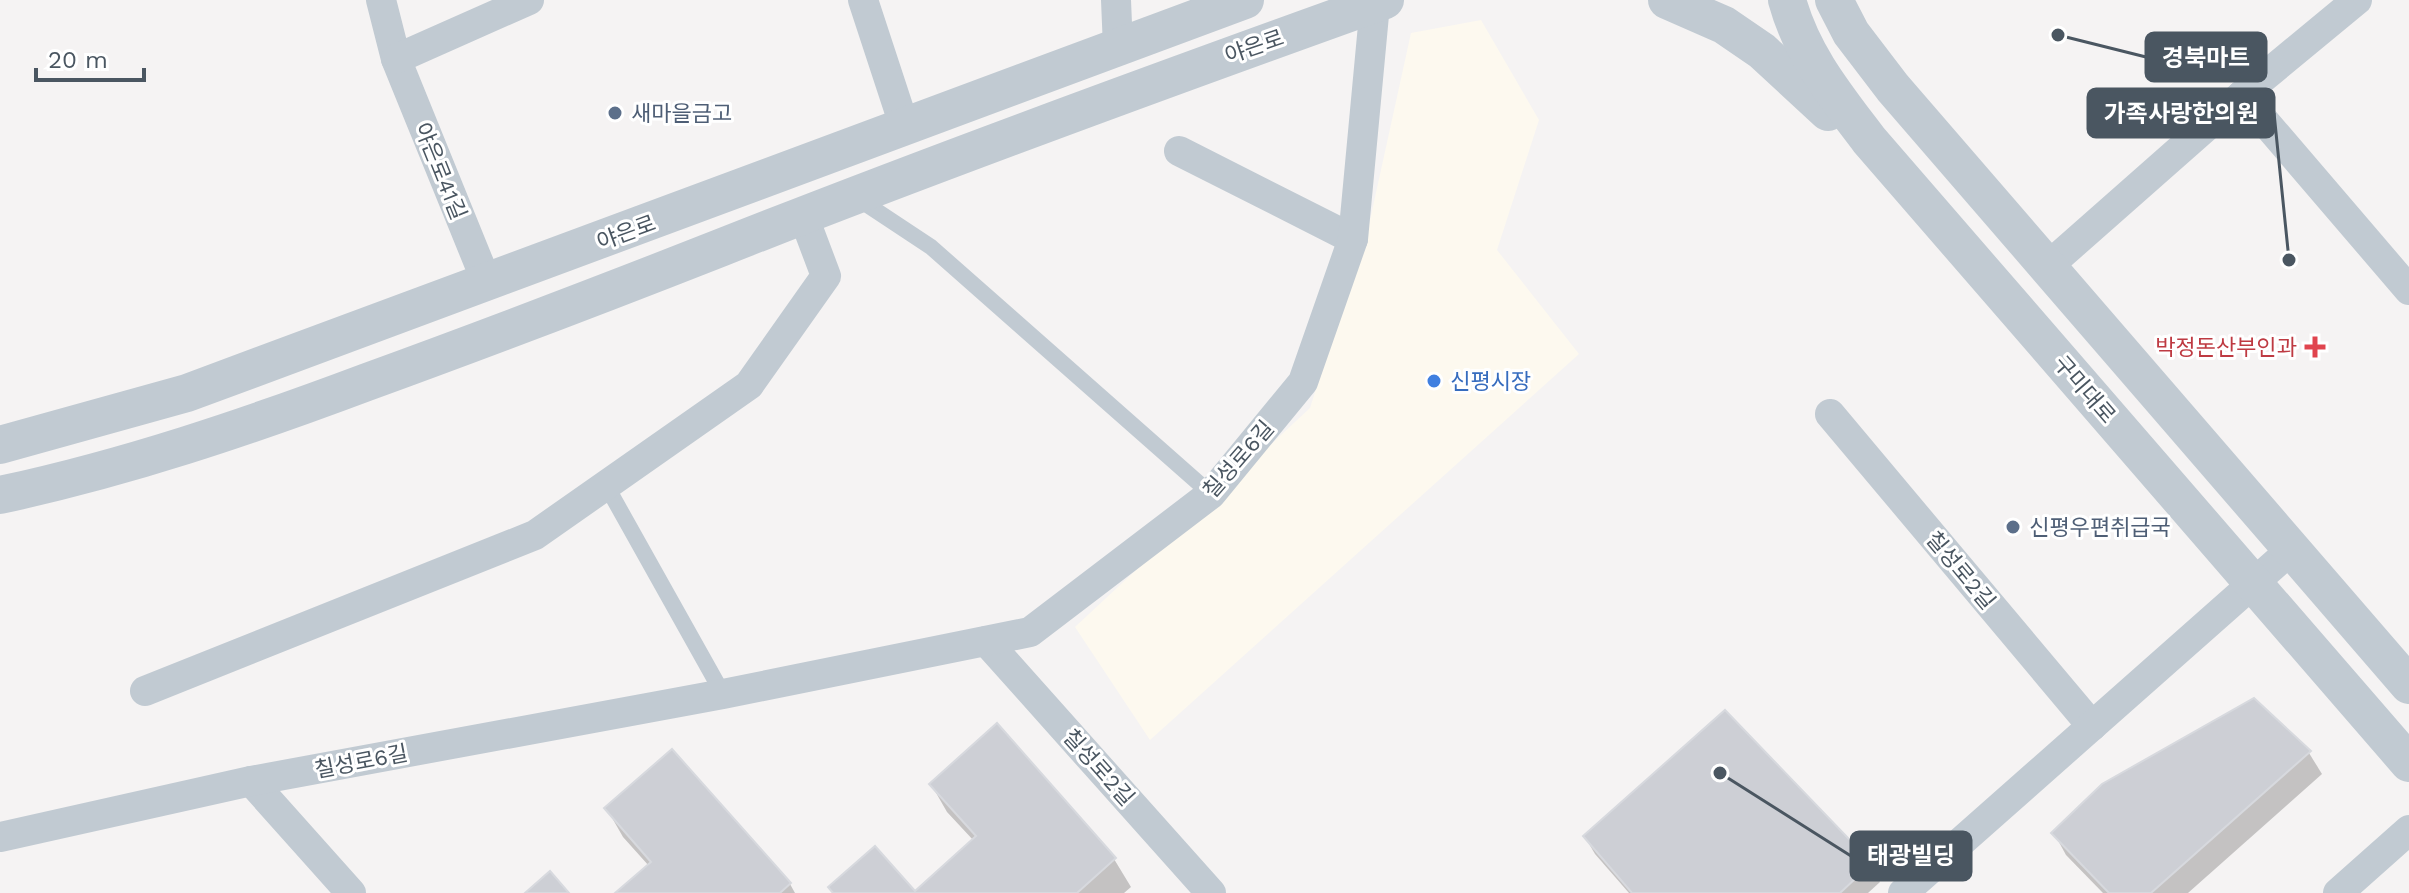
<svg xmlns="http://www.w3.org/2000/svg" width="2409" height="893" viewBox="0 0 2409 893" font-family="'Work Sans','Noto Sans KR',sans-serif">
<rect width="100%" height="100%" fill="#f5f3f3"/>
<polygon fill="#fdf9ef" points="1481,20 1539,120 1497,250 1579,354 1150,740 1075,627 1310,408 1370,220 1411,33"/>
<g fill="#0003">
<polygon points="2309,753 2322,774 2188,893 2103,893 2066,855 2054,833"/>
<polygon points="931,784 1114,859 1131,887 1124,893 915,893 974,841 947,812"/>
<polygon points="607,809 790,884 795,893 618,893 649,866 623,837"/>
<polygon points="1585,837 1870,865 1880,882 1868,893 1629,893 1595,854"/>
</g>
<g fill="#cdcfd5" stroke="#d7d9de" stroke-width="2">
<polygon points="2254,698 2311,751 2151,893 2109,893 2051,833 2102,784"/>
<polygon points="1725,710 1872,863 1840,893 1632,893 1583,836"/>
<polygon points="997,723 1116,858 1077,893 833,893 828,887 875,846 915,891 976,836 929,784"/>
<polygon points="672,749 791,883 780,893 615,893 651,862 604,808"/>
<polygon points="550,871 569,893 525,893"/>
</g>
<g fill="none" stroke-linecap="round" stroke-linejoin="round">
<g stroke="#c1cad2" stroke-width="16">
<polyline points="857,198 931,247 1211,494"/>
<polyline points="606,485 723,694"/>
</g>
<g stroke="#c1cad2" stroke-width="30">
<polyline points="381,0 396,59 487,283"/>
<polyline points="863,0 905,128"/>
<polyline points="1116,0 1118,48"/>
<polyline points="396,59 529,0"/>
<polyline points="2242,95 2409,290"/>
<polyline points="1179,151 1353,239"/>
<polyline points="2047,267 2242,95 2357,0"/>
<polyline points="1830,414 2092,726"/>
<polyline points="986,641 1211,893"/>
<polyline points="145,691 535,535 749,385 826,276 803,215"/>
<polyline points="251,781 351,893"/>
<polyline points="0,837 251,781 723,694 1030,632 1211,494 1303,382 1353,239 1375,4"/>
<polyline points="1903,893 2292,549"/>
<polyline points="2338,893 2409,830"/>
</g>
<g stroke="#c1cad2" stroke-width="38">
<polyline points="1667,0 1724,25 1762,51 1828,112"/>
<path d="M1787,0c15,55 48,95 82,140l540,623"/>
<polyline points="1834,0 1851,33 1893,88 2409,685"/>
<polyline points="0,445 187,393 1245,0"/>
<path d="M0,495c126,-27 247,-68 367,-113 118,-43 236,-88 353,-134 220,-87 442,-168 665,-248"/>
</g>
</g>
<g fill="#5c6f8a" stroke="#fff" stroke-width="3">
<circle cx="615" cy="113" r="8"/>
<circle cx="2013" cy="527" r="8"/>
</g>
<path fill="#e0444e" stroke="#fff" stroke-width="3" d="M2311 335h8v8h8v8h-8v8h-8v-8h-8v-8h8z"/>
<circle fill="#3f7fe0" stroke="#fff" stroke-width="3" cx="1434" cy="381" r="8"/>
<g text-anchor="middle" stroke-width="6" stroke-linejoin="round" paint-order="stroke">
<g font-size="22" fill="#4a5661" stroke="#fff">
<text transform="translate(1254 46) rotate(-19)" y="8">야은로</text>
<text transform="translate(441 171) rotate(68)" y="8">야은로41길</text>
<text transform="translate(626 232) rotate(-20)" y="8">야은로</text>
<text transform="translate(2085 389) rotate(49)" y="8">구미대로</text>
<text transform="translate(1238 459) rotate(-49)" y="8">칠성로6길</text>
<text transform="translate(1961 570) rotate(50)" y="8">칠성로2길</text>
<text transform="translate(361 761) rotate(-11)" y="8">칠성로6길</text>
<text transform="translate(1099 767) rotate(48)" y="8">칠성로2길</text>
</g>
<g font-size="22" fill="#4e5e75" stroke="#fff" text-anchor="start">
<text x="631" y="121">새마을금고</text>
<text x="2029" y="535">신평우편취급국</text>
</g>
<g font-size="22" fill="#be3a42" stroke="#fff" text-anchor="end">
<text x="2297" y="355">박정돈산부인과</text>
</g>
<g font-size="22" fill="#366cbe" stroke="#fff" text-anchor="start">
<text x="1450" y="389">신평시장</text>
</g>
</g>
<path fill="none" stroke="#4a5661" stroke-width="3" d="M2058 35L2146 57M2289 260L2274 113M1720 773L1851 856"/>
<g fill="#4a5661" stroke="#fff" stroke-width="3">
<circle cx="2058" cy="35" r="8"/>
<circle cx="2289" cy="260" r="8"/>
<circle cx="1720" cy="773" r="8"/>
</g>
<g fill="#4a5661" stroke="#4a5661" stroke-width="3">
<rect x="2146" y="33" width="120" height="48" rx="8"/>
<rect x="2088" y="89" width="186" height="48" rx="8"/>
<rect x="1851" y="832" width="120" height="48" rx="8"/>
</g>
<g font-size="24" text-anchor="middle" font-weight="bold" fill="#fff">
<text x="2206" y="66">경북마트</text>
<text x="2181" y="122">가족사랑한의원</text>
<text x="1911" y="864">태광빌딩</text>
</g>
<path d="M36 68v12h108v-12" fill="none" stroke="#4a5661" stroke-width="4"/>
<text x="48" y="68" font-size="24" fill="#4a5661" stroke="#ffffff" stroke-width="6" paint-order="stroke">20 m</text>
</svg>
